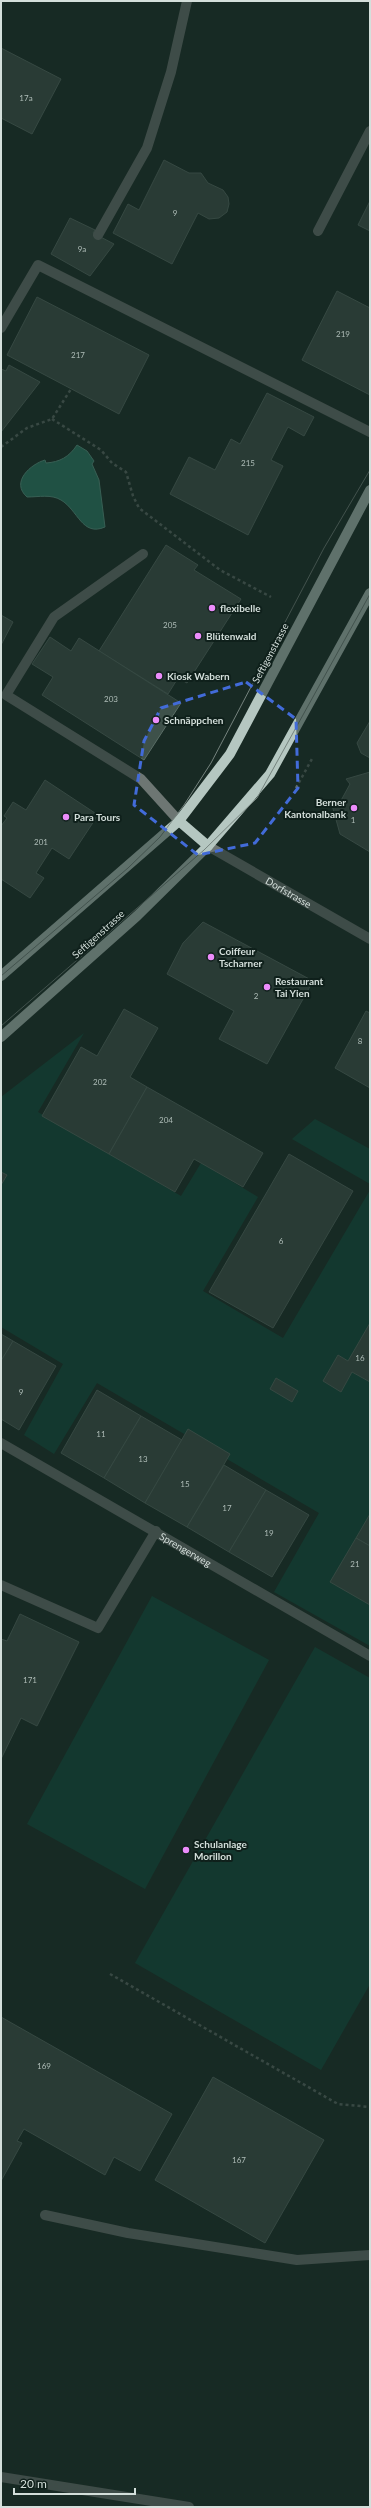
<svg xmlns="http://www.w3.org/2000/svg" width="371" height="2508" viewBox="0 0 371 2508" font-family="Lato,sans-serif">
<rect width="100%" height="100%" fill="#182a24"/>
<g fill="#0e4b3c">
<polygon points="84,1033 38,1112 181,1196 201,1163 258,1197 203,1291 283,1338 370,1190 370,1323 348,1361 338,1355 323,1381 341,1392 352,1372 370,1382 370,1646 274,1592 319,1513 97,1383 54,1454 24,1435 63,1364 1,1327 1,1097"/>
<polygon points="315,1119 370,1149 370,1184 292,1139"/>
<polygon points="152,1596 269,1660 145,1889 27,1824"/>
<polygon points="315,1647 370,1678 370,1984 321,2070 135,1963"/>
</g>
<path fill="#2c826b" stroke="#5e9e8d" d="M77,445l10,6 7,10 -2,3 7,16 6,47c-23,10 -27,-17 -44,-27 -10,-6 -22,-3 -34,-3 -17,-15 4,-33 18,-37l1,3c14,-1 23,-6 31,-18z"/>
<g fill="#3e514a" stroke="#5a6d66">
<polygon points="1,48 61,79 32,134 1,118"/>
<polygon points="164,160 189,173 201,173 208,183 223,190 228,197 229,204 227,212 219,218 209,219 198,213 172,264 113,233 128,204 139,210"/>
<polygon points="370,201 370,231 358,225"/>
<polygon points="70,218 95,230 93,233 114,244 90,276 51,254"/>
<polygon points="337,291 370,308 370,395 302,360"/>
<polygon points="37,297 149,355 119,414 7,355"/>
<polygon points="9,365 40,382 1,432 1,369 6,371"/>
<polygon points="267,393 314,417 304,436 288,427 271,460 283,466 248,535 170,494 189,457 215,470 231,439 240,444"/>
<polygon points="166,545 198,565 194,570 241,599 187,683 178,678 168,694 99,651"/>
<polygon points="1,615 13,622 1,645"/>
<polygon points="50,637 71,651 79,638 181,703 144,760 42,695 53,677 32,664"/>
<polygon points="370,721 370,758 361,753 357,743"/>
<polygon points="370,772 370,852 340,834 332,805 338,806 350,784 346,779"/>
<polygon points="45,780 98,815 69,859 52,848 36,873 44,878 30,898 1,879 1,826 7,818 4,816 13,802 26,810"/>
<polygon points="203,922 313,981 267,1064 219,1039 234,1011 167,974 183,943"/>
<polygon points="124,1009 158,1028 130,1077 147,1087 109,1154 42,1116 81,1047 97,1056"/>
<polygon points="366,1011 370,1013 370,1088 335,1068"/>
<polygon points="147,1087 263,1153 243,1187 194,1159 175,1192 109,1154"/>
<polygon points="289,1154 353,1191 273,1328 209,1292"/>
<polygon points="1,1172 7,1175 1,1185"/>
<polygon points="370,1323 370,1382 352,1372 341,1392 323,1381 338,1355 348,1361"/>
<polygon points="1,1334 13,1341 1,1361"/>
<polygon points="13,1341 56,1366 19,1430 1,1419 1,1361"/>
<polygon points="276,1378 298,1391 292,1402 270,1389"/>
<polygon points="97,1390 141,1416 104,1478 61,1453"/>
<polygon points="141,1416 182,1440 145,1503 104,1478"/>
<polygon points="188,1429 230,1454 187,1527 145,1503"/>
<polygon points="224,1465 266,1490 229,1552 187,1527"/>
<polygon points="266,1490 309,1515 272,1577 229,1552"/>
<polygon points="370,1514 370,1546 356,1538"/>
<polygon points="356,1538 370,1546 370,1605 330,1582"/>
<polygon points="20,1614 79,1642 37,1726 21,1718 1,1759 1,1639 7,1641"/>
<polygon points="1,2017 172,2114 140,2171 114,2157 105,2175 24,2129 17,2141 22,2143 1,2181"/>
<polygon points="213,2077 324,2140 265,2243 155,2180"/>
</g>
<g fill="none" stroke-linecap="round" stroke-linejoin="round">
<g stroke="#5f6e69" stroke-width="2.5" stroke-dasharray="3 3" stroke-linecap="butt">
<polyline points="52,419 101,450 112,463 126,472 133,496 139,508 220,570 271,597"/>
<polyline points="1,447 27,428 52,419 71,389"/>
<polyline points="296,788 313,757"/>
<polyline points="110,1974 338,2104 370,2107"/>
</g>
<g stroke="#6d7673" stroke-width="10">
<polyline points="318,231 370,131"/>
<polyline points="98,235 147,148 171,72 187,1"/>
<polyline points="1,328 38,265 370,432"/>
<polyline points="143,554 54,617 6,695 141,779 179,821"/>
<path id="s1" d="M208,846l162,93"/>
<path id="s2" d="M1,1443l369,213"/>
<polyline points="1,1585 98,1628 156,1531"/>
<polyline points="45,2215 128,2233 297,2260 370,2255"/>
<polyline points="1,2477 189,2507"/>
</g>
<g stroke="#b5c7c1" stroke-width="10">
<polyline points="179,821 208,846"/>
<polyline points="1,976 179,821 230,754 370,490"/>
<polyline points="1,1037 137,916 208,846 270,774 370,593"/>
</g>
<g stroke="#75837e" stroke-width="1">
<polyline points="1,976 128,868 160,837 184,805 211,763 324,548 370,470"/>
<polyline points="1,1026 204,850 257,798 370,594"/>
</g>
</g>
<path d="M0 0H371V2508H0ZM246,682l50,37 2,69 -43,55 -57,12 -64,-50 10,-64 17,-33z" fill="#182a24" fill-opacity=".55" fill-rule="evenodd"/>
<path fill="none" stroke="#426bd9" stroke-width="3" stroke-dasharray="8 5" stroke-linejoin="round" d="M246,682l50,37 2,69 -43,55 -57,12 -64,-50 10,-64 17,-33z"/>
<g fill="#ec8cfb" stroke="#0f201b" stroke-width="1.5">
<circle cx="212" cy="608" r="4"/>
<circle cx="198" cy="636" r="4"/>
<circle cx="159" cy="676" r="4"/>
<circle cx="156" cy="720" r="4"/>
<circle cx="354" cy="808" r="4"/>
<circle cx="66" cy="817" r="4"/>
<circle cx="211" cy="957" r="4"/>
<circle cx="267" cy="987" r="4"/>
<circle cx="186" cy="1850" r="4"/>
</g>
<g text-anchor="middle" stroke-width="4" stroke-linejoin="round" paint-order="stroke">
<g font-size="8" fill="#aebcb7">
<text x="26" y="101">17a</text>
<text x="175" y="216">9</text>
<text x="82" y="252">9a</text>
<text x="343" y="337">219</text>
<text x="78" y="358">217</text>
<text x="248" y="466">215</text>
<text x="170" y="628">205</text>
<text x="111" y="702">203</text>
<text x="353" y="823">1</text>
<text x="41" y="845">201</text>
<text x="256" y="999">2</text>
<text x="360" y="1044">8</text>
<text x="100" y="1085">202</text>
<text x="166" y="1123">204</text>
<text x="281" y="1244">6</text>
<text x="360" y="1361">16</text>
<text x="21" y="1395">9</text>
<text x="101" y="1437">11</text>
<text x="143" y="1462">13</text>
<text x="185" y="1487">15</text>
<text x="227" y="1511">17</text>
<text x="269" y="1536">19</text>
<text x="355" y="1567">21</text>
<text x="30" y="1683">171</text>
<text x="44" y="2069">169</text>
<text x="239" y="2163">167</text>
</g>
<g font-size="10" font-weight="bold" fill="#d4dfdb" stroke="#0f201b" text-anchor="start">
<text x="220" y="612">flexibelle</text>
<text x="206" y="640">Blütenwald</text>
<text x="167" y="680">Kiosk Wabern</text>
<text x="164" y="724">Schnäppchen</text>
<text x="346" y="806" text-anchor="end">Berner<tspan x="346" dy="12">Kantonalbank</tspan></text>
<text x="74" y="821">Para Tours</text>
<text x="219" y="955">Coiffeur<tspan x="219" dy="12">Tscharner</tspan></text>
<text x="275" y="985">Restaurant<tspan x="275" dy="12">Tai Yien</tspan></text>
<text x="194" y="1848">Schulanlage<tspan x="194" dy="12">Morillon</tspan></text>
</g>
<g font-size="10" fill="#d4dfdb" stroke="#0f201b">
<text transform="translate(270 653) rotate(-62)" y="4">Seftigenstrasse</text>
<text dy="4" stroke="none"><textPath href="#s1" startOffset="93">Dorfstrasse</textPath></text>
<text transform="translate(98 934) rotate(-42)" y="4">Seftigenstrasse</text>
<text dy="4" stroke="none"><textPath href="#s2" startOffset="213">Sprengerweg</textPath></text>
</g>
</g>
<rect width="371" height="2508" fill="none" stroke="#d4dfdb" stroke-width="4"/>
<path d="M14 2488v6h121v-6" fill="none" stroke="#d4dfdb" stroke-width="2"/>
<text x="20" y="2488" font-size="12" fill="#d4dfdb" stroke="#0f201b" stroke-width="3" paint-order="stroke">20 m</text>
</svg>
